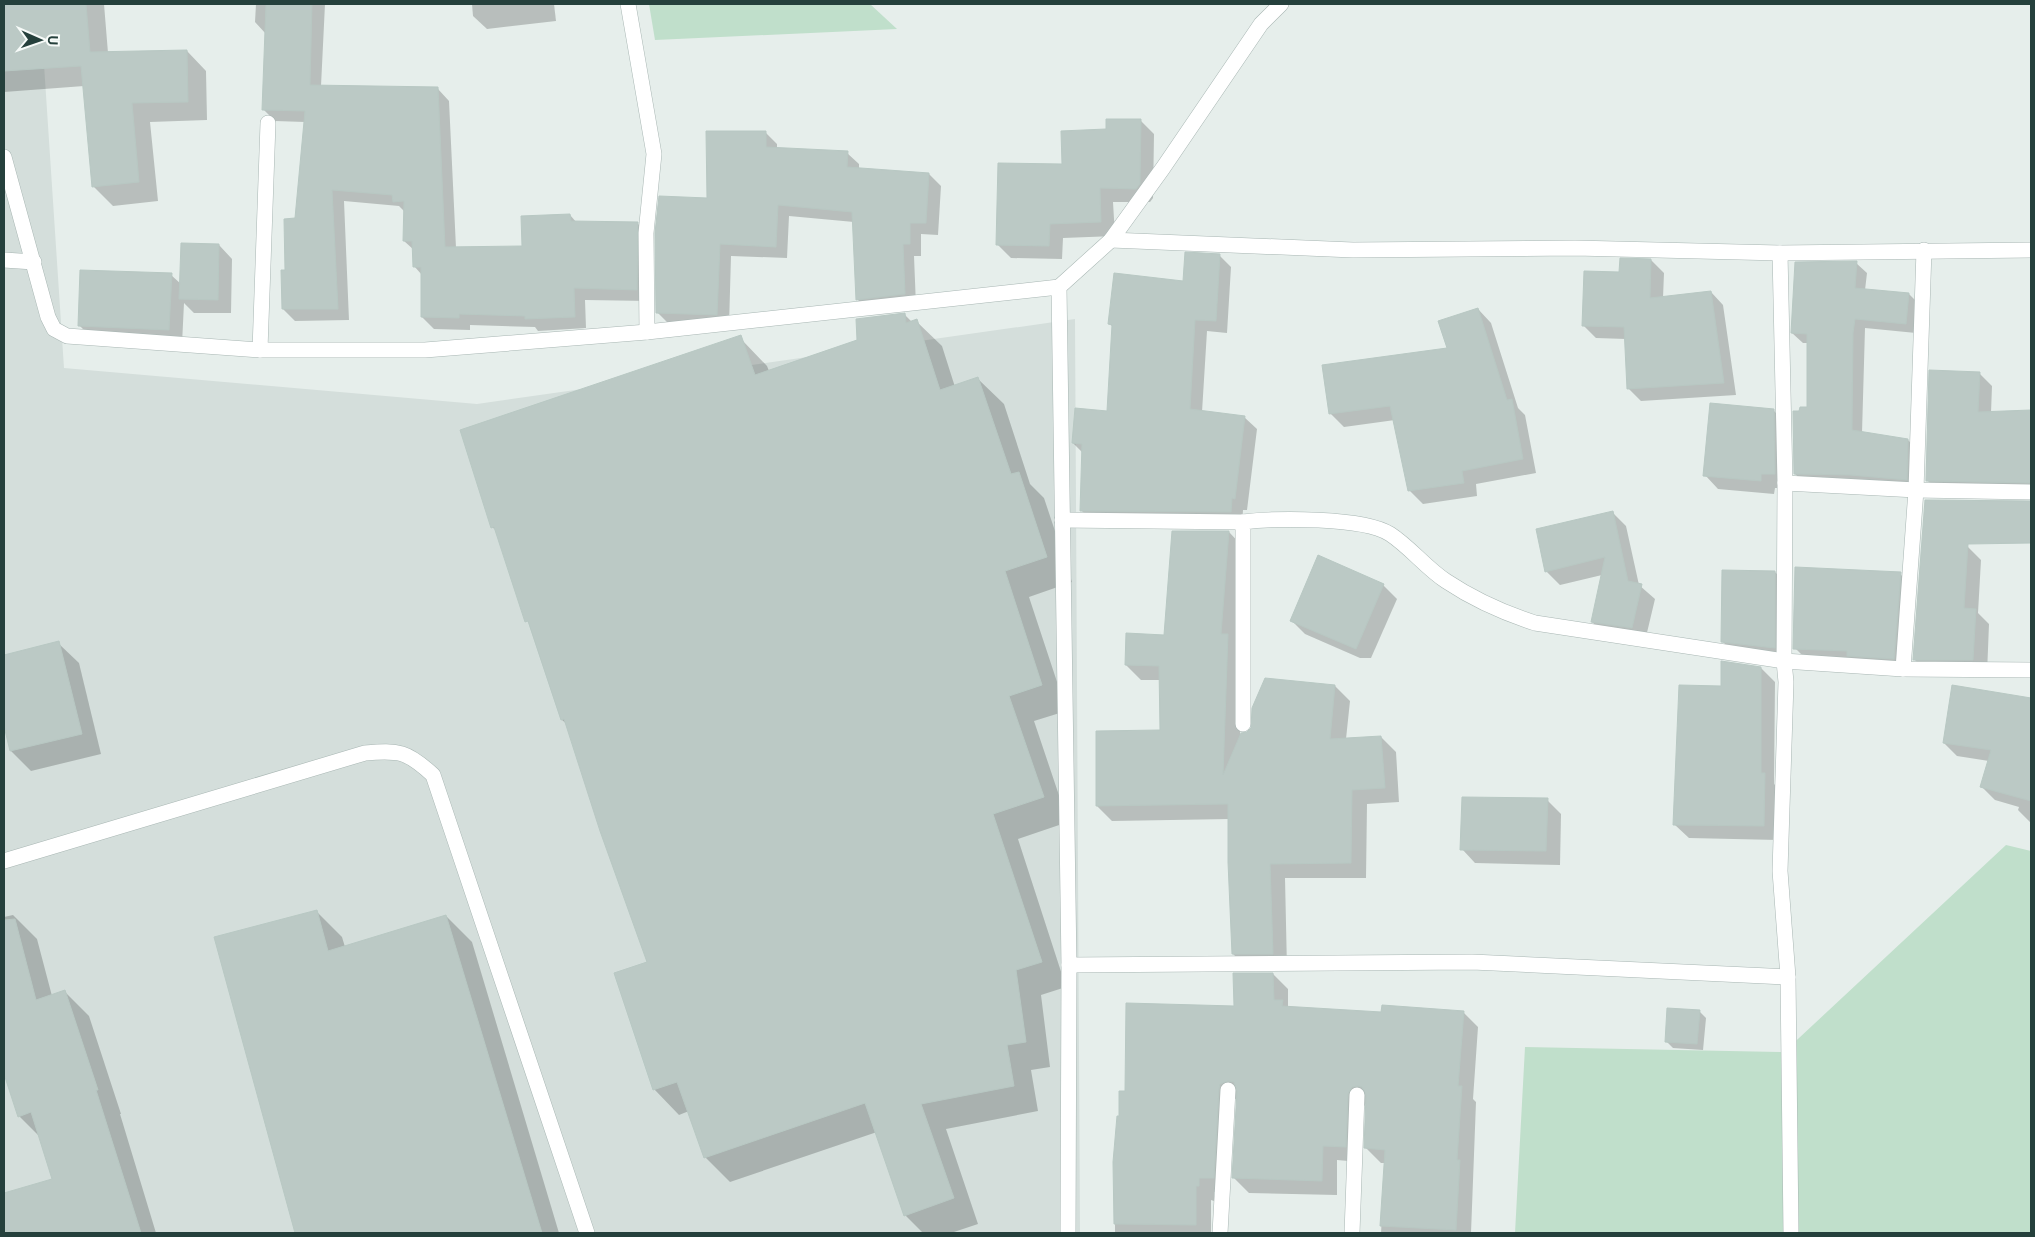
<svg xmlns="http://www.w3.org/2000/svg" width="2035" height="1237" viewBox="0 0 2035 1237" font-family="Figtree,sans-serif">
<rect width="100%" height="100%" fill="#e6eeeb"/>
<polygon fill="#d4dedb" points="4,4 40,4 64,368 477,404 1075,319 1080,1233 4,1233"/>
<g fill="#c0dfcb">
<polygon points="649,4 870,4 897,29 655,40"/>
<polygon points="2006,845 2031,851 2031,1233 1515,1233 1525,1047 1784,1052"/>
</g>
<g fill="#0003">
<polygon points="4,4 104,4 108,53 187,51 206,71 207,120 150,122 158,201 113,206 94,187 84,86 4,92"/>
<polygon points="256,4 325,4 321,86 438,89 449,101 456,248 524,247 570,215 577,223 637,223 649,235 649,301 585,300 586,328 538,331 535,327 470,325 470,330 434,329 422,317 422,275 414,266 414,250 404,241 405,212 399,206 344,201 349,320 295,321 283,309 286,271 296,219 305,122 275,121 264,110 266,34 255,22"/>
<polygon points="472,4 554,4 556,21 487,29 473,16"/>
<polygon points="1140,120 1154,134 1153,198 1150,202 1113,202 1115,236 1063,238 1062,259 1011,258 997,244 1107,130"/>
<polygon points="765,132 777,144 777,149 847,153 859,164 859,170 929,174 941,186 938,235 921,234 921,256 914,256 916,306 869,311 857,299 854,222 789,216 787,258 731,256 729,326 669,324 657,312 708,199"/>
<polygon points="219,245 232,259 231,313 194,313 184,303 182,344 94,340 80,326 171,275 181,284"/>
<polygon points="1219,255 1231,267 1227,333 1207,331 1202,412 1244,417 1257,429 1247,510 1243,510 1242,524 1093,522 1081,510 1083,453 1073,443 1108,412 1114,328 1110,324 1184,283"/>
<polygon points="1651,260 1664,273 1663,298 1711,292 1723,305 1736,395 1641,401 1628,388 1626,339 1596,338 1584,326"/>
<polygon points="1856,263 1867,273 1865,290 1909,294 1919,304 1916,333 1865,328 1862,433 1908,440 1918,451 1917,490 1806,484 1795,474 1801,413 1808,408 1808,343 1803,343 1792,333"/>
<polygon points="1478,309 1491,323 1518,408 1525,415 1536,473 1476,484 1477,496 1423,504 1409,490 1395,420 1344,427 1330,413 1449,349"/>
<polygon points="905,315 912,322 916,321 942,346 955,387 978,379 1004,404 1030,484 1044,498 1072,582 1029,597 1063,700 1063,712 1034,721 1068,822 1018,839 1066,987 1041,995 1050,1067 1031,1070 1038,1111 946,1129 978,1224 951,1233 923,1233 905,1215 877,1132 730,1182 705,1157 689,1111 679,1115 654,1089 648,963 568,725 562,720 498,532 492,527 742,340 767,366 769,371 858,340"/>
<polygon points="1979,373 1992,386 1991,413 2031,412 2031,496 1940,493 1927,480"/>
<polygon points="1773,410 1787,424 1789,488 1775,488 1774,494 1718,489 1705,475"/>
<polygon points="1612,512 1626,526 1639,585 1655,599 1645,641 1606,635 1592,622 1602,575 1560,585 1546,571"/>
<polygon points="1229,532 1244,548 1240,740 1253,729 1266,680 1335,686 1350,701 1346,739 1381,737 1396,752 1399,802 1367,804 1366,878 1285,878 1287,969 1249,969 1233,954 1230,819 1112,821 1097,806 1161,731 1161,680 1141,680 1126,665 1165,636"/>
<polygon points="1967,546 1981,560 1978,613 1989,624 1987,674 1928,673 1914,659"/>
<polygon points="1775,572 1788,586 1788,661 1736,655 1722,641"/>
<polygon points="1900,574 1914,587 1908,672 1809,662 1795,648"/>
<polygon points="1383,585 1397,599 1371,658 1360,658 1305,634 1292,621"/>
<polygon points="58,643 79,663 101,754 31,771 11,751 4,721 4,657"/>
<polygon points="1761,668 1775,682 1774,784 1778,788 1778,840 1689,838 1675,825 1722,687"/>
<polygon points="2020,741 2031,745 2031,823 2018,810 2019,807 1995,800 1982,787 1989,761 1957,756 1944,743"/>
<polygon points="1547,800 1561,814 1560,865 1475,863 1462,849"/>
<polygon points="316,911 342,937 345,947 446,916 472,942 559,1233 297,1233 216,938"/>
<polygon points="13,915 37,939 52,996 65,992 89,1016 121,1114 120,1114 156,1233 4,1233 4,1194 54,1180 40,1137 19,1116 4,1070 4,917"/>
<polygon points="1273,974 1288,989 1288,1008 1382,1013 1463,1012 1478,1027 1473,1099 1476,1102 1471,1233 1381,1233 1385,1163 1381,1163 1366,1148 1367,1102 1362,1109 1360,1162 1337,1160 1337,1195 1249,1193 1234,1178 1238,1098 1235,1099 1228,1192 1214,1192 1214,1201 1211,1200 1211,1233 1115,1233 1115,1162 1126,1092 1235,1007"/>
<polygon points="1699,1011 1706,1018 1703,1050 1673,1048 1666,1041"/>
</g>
<g fill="#bbc9c5" stroke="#b8c8c3">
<polygon points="4,4 86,4 90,52 187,50 188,102 132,103 139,182 92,187 81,66 4,71"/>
<polygon points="266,4 312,4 310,85 438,87 445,247 522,246 521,216 570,214 571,221 638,222 637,290 574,288 575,317 525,319 525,316 459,314 459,318 421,317 421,267 413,267 412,241 403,241 404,201 393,202 392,195 332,190 338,309 282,309 281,270 285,270 284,219 295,218 305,111 262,110"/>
<polygon points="1106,119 1141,119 1140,184 1136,189 1100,188 1101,222 1050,224 1049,246 996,245 998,163 1062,164 1061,131 1106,129"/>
<polygon points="706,131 766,131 766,147 848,151 847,167 929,173 926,223 910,223 910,244 903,244 905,294 856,300 852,212 778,205 776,247 720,244 717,315 656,313 655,233 659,196 707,198"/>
<polygon points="181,243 219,244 218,300 179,299"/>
<polygon points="1185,252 1220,254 1216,321 1195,320 1190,409 1245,416 1235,499 1232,498 1231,512 1080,511 1082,444 1072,443 1075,408 1107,411 1112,325 1108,324 1114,273 1183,281"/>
<polygon points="1620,258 1651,259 1650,298 1711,291 1724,383 1627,389 1624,327 1582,326 1584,271 1619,272"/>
<polygon points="1857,261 1855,288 1909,293 1906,324 1855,319 1853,333 1852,430 1908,439 1907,480 1850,475 1794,474 1793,411 1799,411 1800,407 1807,407 1807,334 1791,333 1795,262"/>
<polygon points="80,270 172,273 169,330 78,326"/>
<polygon points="1478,308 1507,400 1512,399 1523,459 1462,471 1464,483 1408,491 1390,406 1329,414 1322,365 1447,348 1438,321"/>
<polygon points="905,313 906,323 917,319 940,390 978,377 1011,474 1019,472 1047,557 1005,571 1042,685 1009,696 1044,797 993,814 1042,962 1016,970 1026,1042 1007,1045 1014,1086 921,1104 954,1198 904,1216 865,1103 704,1158 677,1082 653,1090 614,973 647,962 600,831 564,719 561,720 528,621 525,622 494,527 491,528 460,430 741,335 755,375 857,340 856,319"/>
<polygon points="1929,370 1980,372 1978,412 2031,410 2031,483 1926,481"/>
<polygon points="1710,403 1774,409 1775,474 1761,474 1761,481 1703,476"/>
<polygon points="1925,500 2031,501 2031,543 1968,544 1964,608 1976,609 1973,660 1913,660"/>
<polygon points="1613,511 1628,581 1642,584 1632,628 1591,622 1605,557 1545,572 1536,529"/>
<polygon points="1172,531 1229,531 1221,634 1228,634 1223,775 1241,733 1247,732 1251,728 1252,708 1265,678 1335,685 1330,739 1381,736 1385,788 1352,790 1351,863 1270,864 1273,954 1232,954 1228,862 1228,804 1096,806 1096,731 1160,730 1159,666 1125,665 1126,633 1164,635"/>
<polygon points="1318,555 1384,584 1356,649 1290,621"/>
<polygon points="1795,567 1901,572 1894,659 1847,656 1847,651 1793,649"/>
<polygon points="1722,570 1775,571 1775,648 1721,642"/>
<polygon points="59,641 82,734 10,751 4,726 4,655"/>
<polygon points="1721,661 1761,667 1761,773 1765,773 1764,826 1673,825 1679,685 1721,686"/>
<polygon points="1952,685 2031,698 2031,801 1980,787 1991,750 1943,743"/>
<polygon points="1462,797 1548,798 1546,851 1460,850"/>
<polygon points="317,910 328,951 446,915 542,1233 295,1233 214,937"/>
<polygon points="15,919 36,1000 65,990 98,1090 96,1090 141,1233 4,1233 4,1193 52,1179 31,1112 18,1117 4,1074 4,920"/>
<polygon points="1233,973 1273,973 1274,1000 1283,1000 1282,1006 1381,1012 1382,1005 1464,1011 1458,1086 1462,1086 1457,1160 1460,1160 1456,1230 1380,1226 1385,1150 1364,1148 1366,1095 1362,1087 1358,1086 1352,1087 1348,1094 1346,1147 1323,1146 1322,1181 1232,1178 1237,1091 1234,1082 1228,1081 1220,1084 1219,1089 1214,1178 1199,1178 1199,1186 1196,1186 1196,1225 1114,1224 1113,1162 1117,1116 1119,1116 1119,1091 1125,1091 1126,1003 1234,1006"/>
<polygon points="1667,1008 1700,1010 1697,1044 1665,1042"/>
</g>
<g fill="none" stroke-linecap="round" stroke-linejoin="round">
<g stroke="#a8b6b3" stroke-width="16">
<g id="minor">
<polyline points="628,4 654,154 646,233 647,332"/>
<polyline points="4,157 48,317 54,329 67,336 260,350 425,350 647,332 1059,287"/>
<polyline points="1111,240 1353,250 1575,248 1780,253 2031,250"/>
<polyline points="1780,253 1785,483 1784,661 1786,682 1780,871 1788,977 1791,1233"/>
<polyline points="4,260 34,262"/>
<polyline points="260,350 268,123"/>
<polyline points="1785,483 1916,490 2031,492"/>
<polyline points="1062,520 1243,522"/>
<polyline points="1903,669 1916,490 1924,250"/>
<path d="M1243,724v-202c33,-4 120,-5 147,12 20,13 36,34 56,47 27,18 58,32 89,42l249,38 119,8 128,1"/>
<path d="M4,861l361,-108c34,-3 42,-2 68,22l154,458"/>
<polyline points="1069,965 1472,962 1788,977"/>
<polyline points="1068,1233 1069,965 1059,287 1111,240 1163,168 1261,24 1281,4"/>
<polyline points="1220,1233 1228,1090"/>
<polyline points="1352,1233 1357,1095"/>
</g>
</g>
<use href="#minor" stroke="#fff" stroke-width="15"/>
</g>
<rect width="2035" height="1237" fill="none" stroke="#25403c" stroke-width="10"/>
<g transform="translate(40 40) rotate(92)" stroke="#f7fbf9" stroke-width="4" paint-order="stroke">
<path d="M0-4L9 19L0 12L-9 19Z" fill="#25403c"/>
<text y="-8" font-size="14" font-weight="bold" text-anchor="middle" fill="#25403c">U</text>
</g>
</svg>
